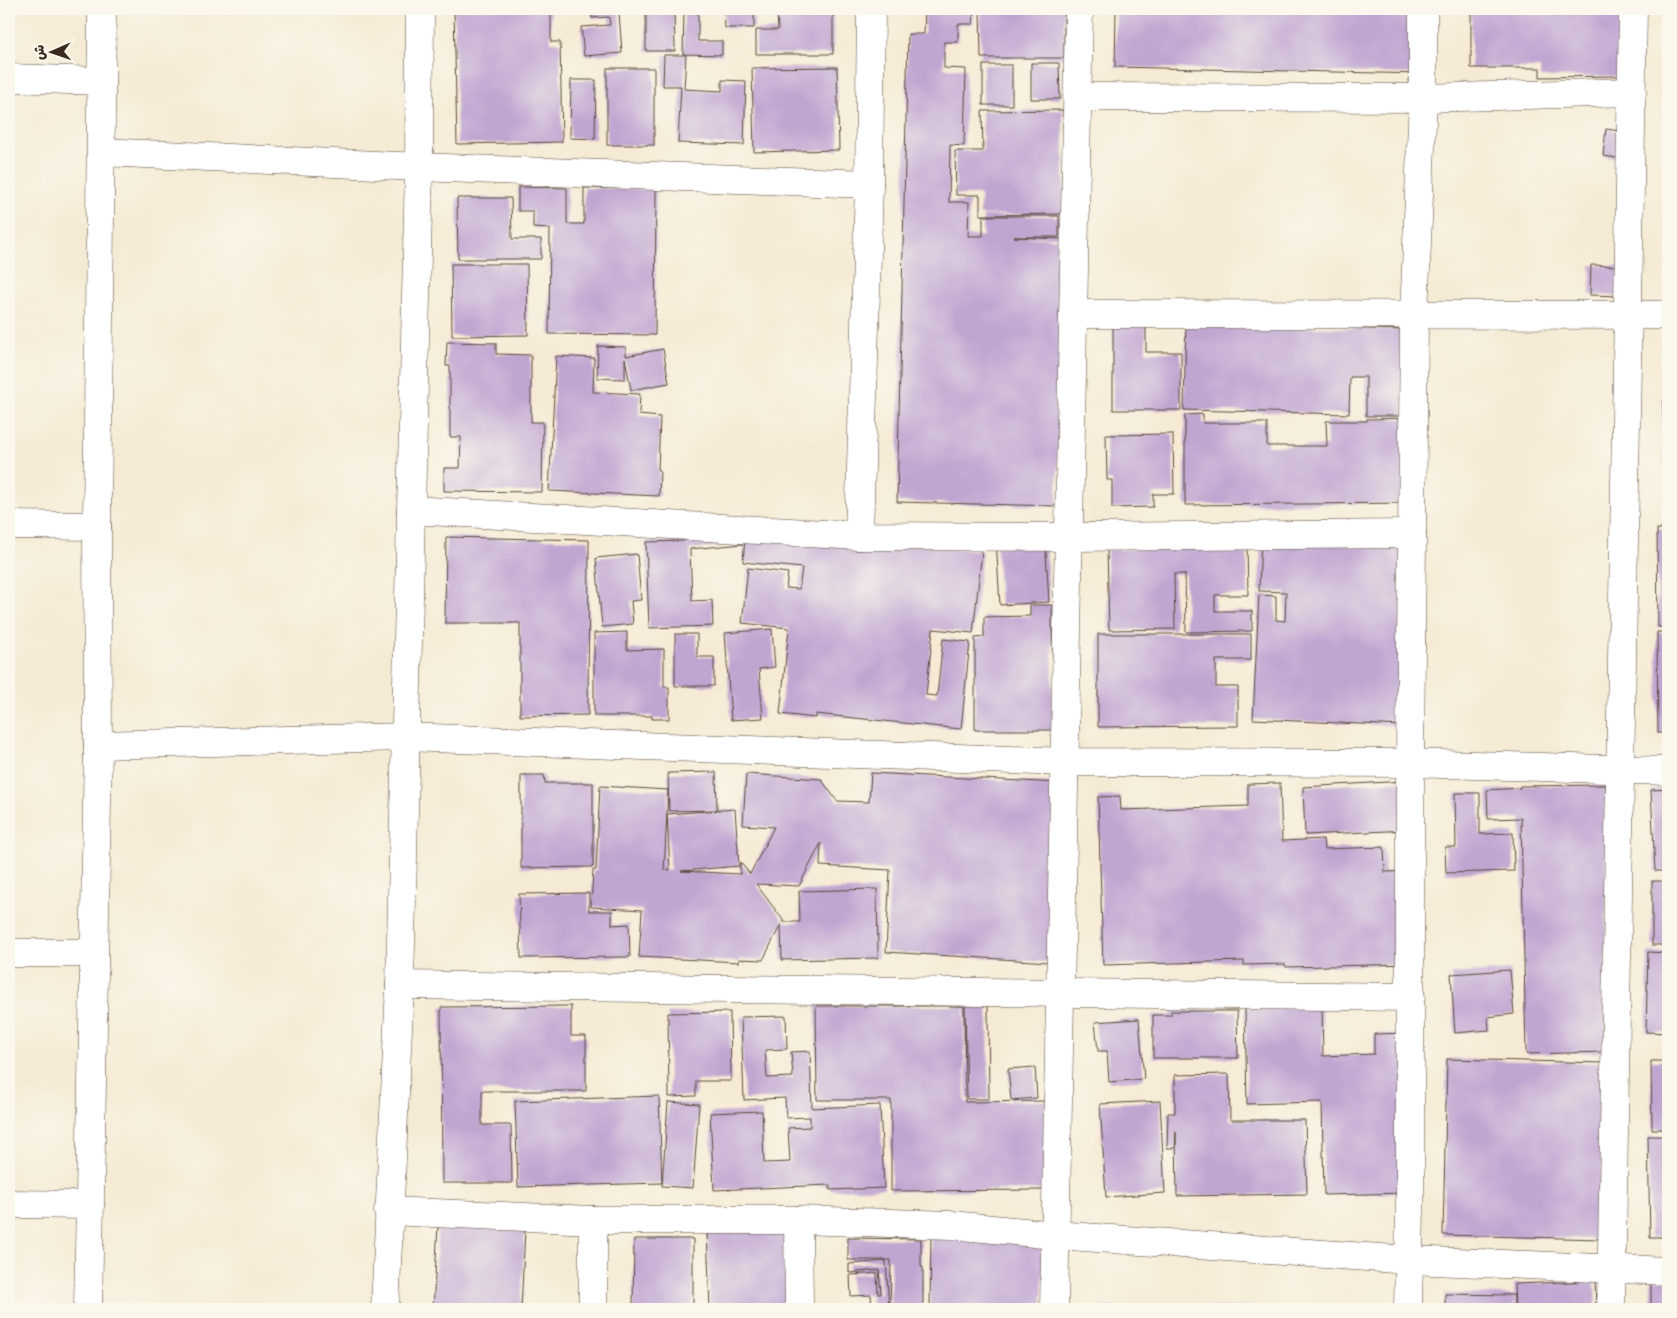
<svg xmlns="http://www.w3.org/2000/svg" width="1677" height="1318" viewBox="0 0 1677 1318" font-family="'Indie Flower','Playpen Sans Arabic',sans-serif">
<rect width="100%" height="100%" fill="#fbf7ec"/>
<filter id="ink" filterUnits="userSpaceOnUse"><feTurbulence type="fractalNoise" baseFrequency=".02" numOctaves="2"/><feDisplacementMap in="SourceGraphic" scale="10" xChannelSelector="R" yChannelSelector="G"/><feConvolveMatrix kernelMatrix="1 2 1 2 8 2 1 2 1" color-interpolation-filters="sRGB"/></filter>
<filter id="wash" filterUnits="userSpaceOnUse"><feTurbulence type="fractalNoise" baseFrequency=".0096" numOctaves="4" result="noise"/><feDisplacementMap in="SourceGraphic" scale="20" xChannelSelector="R" yChannelSelector="G"/><feGaussianBlur stdDeviation="1.12" result="paint"/><feColorMatrix in="noise" values="0 0 0 0 0 0 0 0 0 0 0 0 0 0 0 0 0 1.4 0 .05"/><feComposite in="paint" operator="in"/></filter>
<g filter="url(#wash)">
<rect width="100%" height="100%" fill="#f5ebd5"/>
<g id="blocks">
<g fill="#bfa6d1" fill-rule="evenodd">
<polygon points="454,9 551,9 551,42 560,42 562,142 457,144"/>
<polygon points="591,9 635,9 635,11 619,12 622,53 584,56 581,27 610,25 609,17 592,18"/>
<polygon points="646,9 674,9 675,51 646,51"/>
<polygon points="684,9 698,9 698,41 722,41 722,55 683,54"/>
<polygon points="724,9 754,9 754,28 725,28"/>
<polygon points="777,9 833,9 833,54 756,54 756,30 778,30"/>
<polygon points="925,9 974,9 973,24 958,24 958,42 944,42 944,68 966,69 964,146 950,145 949,202 969,202 968,236 983,236 983,216 1059,216 1059,237 1014,237 1064,239 1057,506 897,502 908,34 924,34"/>
<polygon points="980,9 1064,9 1064,58 981,58"/>
<polygon points="1116,9 1423,9 1422,74 1115,67"/>
<polygon points="1471,9 1622,9 1622,76 1540,77 1540,68 1471,68"/>
<polygon points="664,55 686,55 684,89 722,91 722,80 746,81 744,145 678,143 681,86 663,86"/>
<polygon points="1031,63 1059,63 1060,99 1031,99"/>
<rect x="983" y="65" width="29" height="40"/>
<polygon points="837,67 839,150 754,152 752,68"/>
<rect x="607" y="68" width="47" height="77"/>
<polygon points="571,80 596,80 595,139 570,138"/>
<polygon points="1063,110 1065,214 980,215 980,195 956,195 955,151 983,151 982,111"/>
<polygon points="1606,129 1627,132 1624,159 1603,156"/>
<polygon points="518,187 567,188 567,224 584,224 584,188 656,189 655,335 549,334 550,229 533,228 533,211 518,211"/>
<polygon points="457,198 511,198 512,239 541,239 541,259 458,259"/>
<polygon points="451,264 527,264 528,335 452,336"/>
<polygon points="1591,265 1620,266 1619,296 1590,295"/>
<polygon points="1186,322 1257,326 1405,330 1403,416 1366,416 1366,377 1350,377 1349,414 1184,410"/>
<rect x="1665" y="325" width="3" height="68"/>
<polygon points="1113,326 1146,326 1146,352 1181,352 1181,410 1113,410"/>
<polygon points="447,342 496,343 496,354 531,355 531,422 543,422 542,492 444,491 444,468 460,468 461,437 450,437 450,366 446,366"/>
<polygon points="598,346 626,347 626,356 663,349 669,383 631,390 625,358 625,379 597,378"/>
<polygon points="556,356 594,358 593,392 640,394 639,415 660,417 658,470 660,470 659,496 549,491"/>
<polygon points="1663,401 1668,401 1668,467 1664,467"/>
<polygon points="1203,414 1203,423 1267,423 1267,446 1327,446 1326,421 1367,421 1367,419 1417,418 1418,503 1185,505 1185,415"/>
<polygon points="1173,434 1174,494 1153,494 1153,507 1112,508 1112,480 1107,480 1106,435"/>
<polygon points="741,523 743,544 690,549 692,601 712,600 713,626 649,628 646,542 684,541 683,528"/>
<polygon points="746,527 982,551 973,633 933,629 926,695 937,696 943,639 970,642 961,729 816,714 816,718 780,714 789,628 742,623 748,568 788,573 786,588 799,589 802,568 743,562"/>
<polygon points="1657,529 1668,529 1668,627 1658,627"/>
<polygon points="1415,531 1404,726 1253,719 1259,595 1276,596 1276,620 1285,621 1286,592 1259,591 1261,536"/>
<polygon points="1045,536 1049,602 1000,605 996,539"/>
<polygon points="446,537 589,540 588,715 520,716 520,623 445,623"/>
<polygon points="1247,544 1248,595 1215,595 1215,611 1252,611 1252,631 1186,632 1185,574 1174,574 1175,629 1109,630 1107,550"/>
<polygon points="637,554 641,600 631,601 633,624 602,627 596,558"/>
<polygon points="1030,605 1052,605 1053,730 975,730 975,638 984,637 984,617 1030,616"/>
<polygon points="772,629 775,667 759,669 763,718 731,720 725,633"/>
<polygon points="627,632 627,650 664,649 664,687 669,687 669,719 652,719 652,716 594,716 594,633"/>
<polygon points="1657,632 1668,632 1668,733 1658,733"/>
<polygon points="675,634 697,634 697,657 714,657 714,686 675,686"/>
<polygon points="1098,634 1251,634 1251,660 1216,660 1216,687 1238,687 1238,726 1098,727"/>
<polygon points="716,772 717,810 669,811 668,773"/>
<path d="M871,773l188,10 -10,179 -163,-10 4,-82 -70,-4 1,-23 -22,43 -43,-2 27,36 -1,2h18l-1,-31 78,-2 1,69 -96,2 -1,-36 -18,36 -24,-1v3l-100,-5 3,-47 -51,-3 2,-37h3l4,-84 68,4 -1,24 68,-5 4,57 -58,5 59,3v-12l10,12 24,-47 -31,-2 3,-51 75,5 16,22 32,1zM667,814l3,56h-6z"/>
<polygon points="521,775 544,775 545,783 593,783 593,867 521,868"/>
<polygon points="1405,781 1408,830 1305,835 1303,787"/>
<polygon points="1280,783 1282,841 1323,839 1324,849 1384,847 1385,872 1411,871 1414,964 1286,967 1285,964 1244,965 1244,961 1103,965 1098,797 1120,796 1121,810 1248,806 1248,784"/>
<polygon points="1606,785 1606,1052 1526,1054 1521,818 1488,819 1487,790 1520,788 1520,786"/>
<polygon points="1668,789 1668,871 1655,871 1651,790"/>
<polygon points="1455,793 1480,793 1480,834 1513,833 1514,871 1446,873 1445,847 1456,847"/>
<rect x="1652" y="881" width="16" height="64"/>
<polygon points="589,893 589,911 612,911 612,925 629,924 630,957 521,958 519,894"/>
<polygon points="1648,952 1668,953 1668,1033 1646,1032"/>
<polygon points="1510,970 1514,1014 1488,1017 1489,1030 1455,1033 1451,974"/>
<polygon points="988,1005 989,1099 967,1099 965,1006"/>
<polygon points="571,1006 571,1036 586,1036 586,1091 482,1091 482,1125 511,1125 512,1183 442,1183 441,1007"/>
<polygon points="816,1006 964,1006 965,1102 1047,1101 1048,1190 891,1191 891,1100 817,1100"/>
<polygon points="1322,1006 1323,1056 1374,1054 1374,1034 1409,1033 1407,1193 1324,1195 1322,1102 1247,1104 1245,1008"/>
<polygon points="1171,1011 1237,1011 1238,1058 1153,1058 1153,1015 1171,1015"/>
<polygon points="730,1012 731,1081 696,1081 696,1096 669,1097 668,1013"/>
<polygon points="786,1016 787,1049 765,1050 767,1078 793,1077 791,1052 810,1051 812,1108 880,1105 884,1188 830,1190 830,1185 714,1190 710,1113 762,1111 764,1163 790,1162 788,1128 810,1127 810,1117 786,1118 785,1098 744,1100 741,1017"/>
<polygon points="1139,1019 1144,1079 1109,1082 1107,1051 1098,1051 1095,1022"/>
<polygon points="1447,1059 1605,1063 1601,1239 1443,1235"/>
<polygon points="1651,1061 1668,1061 1668,1129 1652,1129"/>
<polygon points="1035,1067 1037,1098 1011,1100 1008,1069"/>
<polygon points="1229,1074 1230,1120 1305,1120 1307,1194 1177,1196 1176,1132 1175,1148 1167,1148 1168,1113 1175,1113 1175,1075"/>
<polygon points="659,1096 662,1183 518,1187 515,1101"/>
<polygon points="1160,1101 1165,1193 1106,1197 1100,1104"/>
<polygon points="668,1102 699,1104 693,1188 662,1186"/>
<polygon points="1648,1136 1668,1136 1668,1237 1650,1237"/>
<polygon points="438,1226 525,1230 521,1309 433,1309"/>
<polygon points="800,1227 802,1309 710,1309 707,1231"/>
<polygon points="931,1236 1044,1238 1042,1309 930,1309"/>
<polygon points="848,1238 921,1239 921,1267 923,1267 923,1309 890,1309 891,1260 848,1260"/>
<polygon points="634,1239 693,1239 693,1309 633,1309"/>
<polygon points="886,1261 889,1309 872,1309 871,1295 851,1296 850,1275 877,1273 878,1294 881,1294 879,1270 849,1273 849,1264"/>
<rect x="1651" y="1280" width="17" height="29"/>
<polygon points="1595,1281 1596,1309 1515,1309 1514,1284"/>
<polygon points="1445,1294 1514,1295 1514,1309 1445,1309"/>
<polygon points="1105,1307 1319,1308 1319,1309 1105,1309"/>
</g>
</g>
</g>
<g filter="url(#ink)">
<use href="#blocks" fill-opacity="0" stroke="#574739" stroke-width="1"/>
<g fill="none" stroke-linecap="round" stroke-linejoin="round">
<g stroke="#574739" stroke-width="29">
<g id="minor">
<polyline points="9,78 101,81"/>
<polyline points="1077,97 1423,98 1632,92"/>
<polyline points="101,152 419,167 869,184"/>
<polyline points="1073,314 1668,315"/>
<polyline points="411,510 859,536 1069,537 1412,534"/>
<polyline points="9,525 97,526"/>
<polyline points="859,536 869,184 871,9"/>
<polyline points="98,745 406,737 1066,762 1410,763 1668,771"/>
<polyline points="9,953 94,953"/>
<polyline points="400,985 1411,997"/>
<polyline points="9,1204 90,1205"/>
<polyline points="388,1211 593,1220 798,1220 952,1225 1055,1235 1409,1260 1668,1271"/>
<polyline points="798,1220 799,1309"/>
<polyline points="88,1309 98,745 97,526 102,9"/>
<polyline points="385,1309 400,985 419,167 420,9"/>
<polyline points="593,1309 593,1220"/>
<polyline points="1054,1309 1079,9"/>
<polyline points="1408,1309 1410,1208 1410,763 1414,316 1423,98 1423,9"/>
<polyline points="1611,1309 1633,9"/>
</g>
</g>
<use href="#minor" stroke="#fff" stroke-width="28"/>
</g>
</g>
<rect width="1677" height="1318" fill="none" stroke="#fbf7ec" stroke-width="30"/>
<g transform="translate(52 52) rotate(268)" stroke="#fbf7ec" stroke-width="4" paint-order="stroke">
<path d="M0-4L9 19L0 12L-9 19Z" fill="#3b2a1e"/>
<text y="-8" font-size="14" font-weight="bold" text-anchor="middle" fill="#3b2a1e">ش</text>
</g>
</svg>
